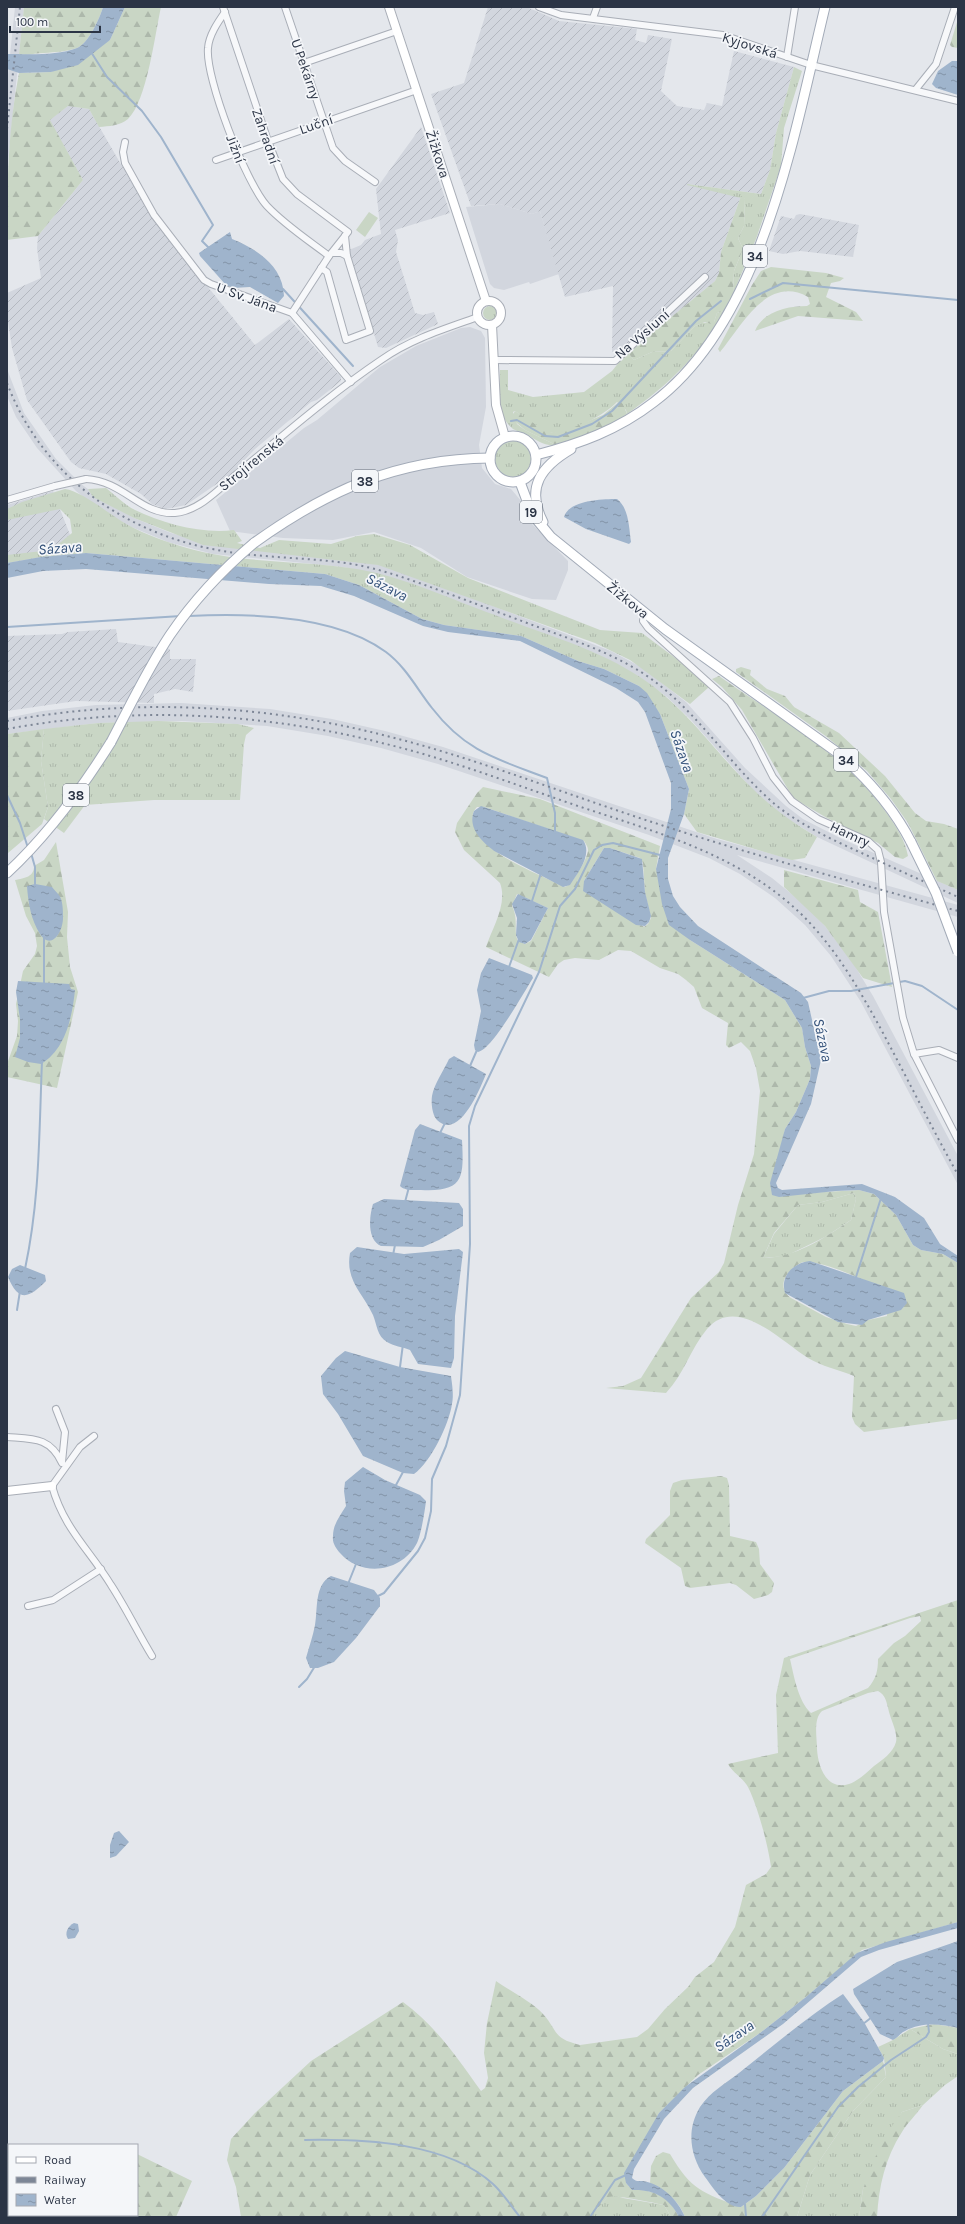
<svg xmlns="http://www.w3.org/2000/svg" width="965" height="2224" viewBox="0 0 965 2224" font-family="Karla,sans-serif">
<defs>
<pattern id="industrial-furrows" width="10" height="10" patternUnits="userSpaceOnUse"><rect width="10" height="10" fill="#d2d6de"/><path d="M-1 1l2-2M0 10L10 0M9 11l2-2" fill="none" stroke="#b4b8c0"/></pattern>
<pattern id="grass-tufts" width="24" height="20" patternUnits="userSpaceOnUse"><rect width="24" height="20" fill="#c9d6c5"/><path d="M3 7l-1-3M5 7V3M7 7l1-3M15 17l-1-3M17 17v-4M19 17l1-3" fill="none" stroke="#adb8ab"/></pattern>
<pattern id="forest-firs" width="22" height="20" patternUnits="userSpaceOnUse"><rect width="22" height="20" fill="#c9d6c5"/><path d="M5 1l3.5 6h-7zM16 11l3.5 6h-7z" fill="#adb8ab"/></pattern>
<pattern id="water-ripples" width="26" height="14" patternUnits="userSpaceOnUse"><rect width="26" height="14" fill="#9fb4cc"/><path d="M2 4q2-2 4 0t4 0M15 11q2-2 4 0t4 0" fill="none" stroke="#8293a7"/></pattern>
</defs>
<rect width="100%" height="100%" fill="#e4e7ec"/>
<g fill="#d2d6de">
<polygon points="15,7 24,7 7,171 7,84"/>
<polygon points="500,204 532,214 540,211 559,274 530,284 529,282 504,290 494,288 490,284 466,207"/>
<polygon points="470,327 481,331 485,338 486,407 479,445 482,468 495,484 511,489 522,502 532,524 568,561 568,570 556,600 532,599 467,577 421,548 374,532 333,540 283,538 230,531 216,500 304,428 317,420 380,367 416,346 461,328"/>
<polygon points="7,369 24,413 56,459 81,484 96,495 134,518 171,533 214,545 325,556 380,565 422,579 611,651 643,668 686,702 745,768 786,806 803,819 842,839 958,890 958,903 817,837 780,814 751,788 691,720 667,697 638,676 607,659 378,574 343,567 213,554 168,542 129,526 91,503 76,491 37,448 16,417 7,396"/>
<polygon points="181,703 270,709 332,719 385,731 443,747 717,839 958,905 958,917 737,855 772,878 805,905 825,926 853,963 873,996 958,1156 958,1185 861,1002 831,956 805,925 775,898 740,874 709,858 649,835 438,764 381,748 328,736 267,726 181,721 98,723 7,734 7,718 42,711 96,705"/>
</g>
<g fill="url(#industrial-furrows)">
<polygon points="488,7 527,7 559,21 637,29 635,40 646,43 648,35 672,39 661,91 677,106 704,110 707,103 722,106 734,51 794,67 776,133 770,170 761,194 687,184 741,196 721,252 719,273 715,281 624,356 620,352 612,352 613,286 565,297 540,211 532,214 500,204 471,206 431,94 464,83"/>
<polygon points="68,106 89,109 152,218 255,345 289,319 341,377 341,381 317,400 311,402 255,449 231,474 186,505 166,509 152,504 141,494 106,474 79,468 71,462 27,400 12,348 7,315 7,293 41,278 37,248 38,236 83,180 49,120"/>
<polygon points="421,127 450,213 395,230 398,240 396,252 415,313 423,315 434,312 438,324 386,348 378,347 349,250 361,245 365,240 381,234 376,189"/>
<polygon points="800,214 859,225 853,257 800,251 783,254 769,251 781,216 794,219 796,215"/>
<polygon points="53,491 72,540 73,553 7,563 7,505"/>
<polygon points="116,629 118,642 170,649 170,659 196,659 193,692 175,689 154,694 154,703 76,701 7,711 7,636 62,634 68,632"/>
</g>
<g fill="url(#grass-tufts)">
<polygon points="794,67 802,71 784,128 781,166 756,239 733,294 734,271 743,249 738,238 744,226 745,199 687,185 687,184 761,194 770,170 776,133"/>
<circle cx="490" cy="313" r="7"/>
<path d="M725,311c-28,46 -54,72 -98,103l-1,-4 -9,-8c-11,12 -48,32 -64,31 -14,-1 -27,-15 -38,-22l-2,1 4,12 8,6 31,15c-13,1 -18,-4 -28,-10 -5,-3 -10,-3 -15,-6 -17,-13 -13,-40 -13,-59h8v20l25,7 51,-5 28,-21 12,-15 5,-2 5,6 18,-8 19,-1 24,-25 7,-3 12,-1 3,-9z"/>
<circle cx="513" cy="459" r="18"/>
<path d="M106,488c9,7 19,17 29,22 29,14 67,24 99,20l8,11 -5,2 23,5 19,-8 52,4 26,-8 17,-2 36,11 58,33 132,52 42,3 52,39 15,15 -19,17 -60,-44 -35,-17 -217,-78 -175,-20 -69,-27 -41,-21 -5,-8z"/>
<path d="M65,489c17,2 45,26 63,36 18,10 39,17 59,23 55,16 114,12 170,21 47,8 93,30 138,46 48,19 101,33 145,62 45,29 74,74 112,111 19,19 41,35 65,49l-12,21 -13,2 -95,-28 -13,-18 5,-25 -29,-75 -21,-28 -35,-17 -26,-8 -57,-25 -77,-11 -22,-6 -63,-34 -34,-11 -239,-21 -45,4 -34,6v-8l44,-5 21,-17 -2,-14 -10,-10 -53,11v-11l15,-7z"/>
<polygon points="158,721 238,724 254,728 246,735 244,744 240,800 154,800 85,805 64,833 44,819 48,807 41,761 44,729 98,723"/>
<polygon points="854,1193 856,1199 851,1220 825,1237 786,1256 763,1258 774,1234 798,1205 822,1202"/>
<polygon points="910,2029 943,2049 958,2054 958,2076 945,2085 923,2105 902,2112 863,2189 859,2217 797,2217 810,2175 853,2111 886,2077 884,2058 878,2047 893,2040"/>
<polygon points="614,2195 623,2198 664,2205 671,2217 589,2217 609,2196"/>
</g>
<g fill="url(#forest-firs)" fill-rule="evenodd">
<path d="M24,7h79c-3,11 -15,37 -26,41 -11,4 -22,4 -33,5 -9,0 -16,3 -25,1z"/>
<path d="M125,7h36c-6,27 -14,94 -33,112 -8,7 -19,7 -29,8l-10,-18 -21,-3 -18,14 33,60 -45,56 -31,4c0,-56 1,-112 12,-167l32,-1 59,-32z"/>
<polygon points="958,19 958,48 952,47 950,45"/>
<polygon points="741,196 745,199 744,226 738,238 743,249 734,271 733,294 725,311 717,313 714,322 711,324 705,322 695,326 671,351 652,352 634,360 629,354 624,356 715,281 719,273 721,252"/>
<path d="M771,267l55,6 18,5 -4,3 -9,2 -5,14 30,15 7,9 -65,-5 -43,15c8,-20 33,-25 52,-25l3,-2 -2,-7c-41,-23 -67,30 -88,55l-2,-3 34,-64 9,-14z"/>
<path d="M620,401l3,3 4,10c-20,14 -47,26 -71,31l-31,-15 -14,-12 4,-7 29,19 9,3 19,-5 31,-13z"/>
<polygon points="741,667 751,670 750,675 767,689 785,696 794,707 839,733 885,776 915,813 926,821 944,824 958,829 958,890 937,881 908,823 891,799 867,771 827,737 736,672 736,669"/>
<path d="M719,676c59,42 127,78 169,139 9,13 17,25 20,41l-5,3 -8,-2 -17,-14 -51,-25 -34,-20 -51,-88 -20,-23 -10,-8z"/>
<polygon points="44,729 41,761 48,807 42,824 8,853 7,734"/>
<path d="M483,787l57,12 120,47 -4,23 34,71 95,60 17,28 3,19 6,19 -1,13 -14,33 -11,17 -13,66 87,-5 15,4 22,21 17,30 8,5 22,4 15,9v156l-94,13 -9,-8 -3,-7 2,-41c-15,-6 -33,-10 -46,-18 -26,-16 -71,-64 -101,-29 -16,19 -23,45 -41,64l-60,-5 17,-2 18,-8 50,-80 28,-26 5,-9 14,-58 16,-51 6,-63 -4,-23 -6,-17 -9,-9 -12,6 -3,-3 2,-22 -26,-15 -8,-21 -8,-7 -8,-6 -18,-6 -29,-17 -13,-1 -19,10 -24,-2 -11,2 -6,4 -9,13 -63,-30c6,-19 22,-43 14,-64l-36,-33 -9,-18 2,-9 20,-30zM477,807h7l100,34c2,3 4,6 4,9 0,8 -16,35 -23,37 -25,-13 -89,-35 -92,-66 -1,-6 0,-10 4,-14zM604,848h6l30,10 3,5 2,30 6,25 -3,6 -4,3 -60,-46zM517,894l31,14 -17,33 -6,3 -7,-3c-5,-10 1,-21 -6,-35zM854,1193l2,6 -5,21c-27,18 -56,38 -88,38l11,-25 24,-28 24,-3zM803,1262c29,0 54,18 82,25l2,29 -19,4 -12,6 -9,-2 -21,-7 -35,-19c-17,-13 -2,-30 12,-36z"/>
<path d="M56,842l12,70 -1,25 3,30 8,25 -21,96 -50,-11v-13l10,-28 1,-15 -2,-17 7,-33 12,-17 2,-8 -2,-13 -9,-17 -11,-36c10,-2 19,-3 19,-14l10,-6z"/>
<polygon points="784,870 858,890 860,902 878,912 892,987 863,978 825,926 784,887"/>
<polygon points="721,1476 727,1478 729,1485 730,1536 756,1542 759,1549 760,1564 774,1583 772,1592 768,1595 754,1599 736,1585 730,1583 690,1588 685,1586 681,1568 645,1543 646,1539 670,1515 670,1491 673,1483 682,1480"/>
<path d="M958,1600v322l-96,28 -56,47 -46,36 -62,42 -39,38 -33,70 6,7c22,-1 37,6 47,27h-8l-7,-12c-8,-2 -51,-11 -55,-8 -7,5 -13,14 -20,20h-348l-5,-30 -9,-27 4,-21 24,-26 56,-52 92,-59c32,23 56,58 78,89l4,-3 3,-10 -4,-25 3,-30 9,-42c14,10 36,21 47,33 16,18 9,24 37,31l57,-8 11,-8 17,-20 23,-22 7,-10 19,-15 21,-35 11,-42 20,-11 5,-7c-3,-22 -13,-60 -23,-80 -5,-9 -15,-14 -20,-23l50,-11 -2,-58 8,-37zM920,1616l1,5 -16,15 -11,7 -16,16c0,12 -2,20 -10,29l-57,25c-13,-12 -17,-37 -21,-54l120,-41zM878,1691c8,4 9,13 11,21 2,8 9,21 7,30 -3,11 -14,18 -22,24 -8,7 -16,15 -25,18 -23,7 -31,-18 -32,-35 0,-12 -4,-30 5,-38l46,-18z"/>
<polygon points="934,2024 958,2028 958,2054 943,2049 910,2029"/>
<path d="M883,2061l3,16 -33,34 -43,64 -13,42h-112c-7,-18 -18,-24 -35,-33l1,-18 5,-10 7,-4 7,2c21,36 33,39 71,53l15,-11 28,-28 59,-77z"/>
<path d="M923,2105c-6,9 -15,17 -21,27 -17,26 -23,54 -25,85h-18l4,-28 19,-49 20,-28z"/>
<polygon points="137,2154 192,2181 176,2217 102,2217 103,2215 137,2215"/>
</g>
<polygon fill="#c9d6c5" points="369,212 378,218 365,237 356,230"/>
<g fill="url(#water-ripples)">
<path d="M103,7h22l-15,33 -32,25 -27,7 -32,1 -12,-4v-15c21,0 50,2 70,-6 11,-4 23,-30 26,-41z"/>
<polygon points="952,61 958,61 958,95 936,88 932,84 938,71"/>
<path d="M230,232l2,7c25,10 51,27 52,57l-6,7 -28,-16 -17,1 -7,-3 -26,-29 -1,-3z"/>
<path d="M617,499c12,9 12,29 14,43l-2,2 -43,-15 -22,-12c5,-17 38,-18 53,-18z"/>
<polygon points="86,553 325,574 359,585 422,619 444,625 521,636 578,661 604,669 639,686 647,693 660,714 689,789 684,814 668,858 668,879 673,896 680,907 698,926 801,993 808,1002 821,1060 811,1104 776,1183 778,1188 782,1190 862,1184 895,1197 924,1218 940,1244 958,1256 958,1263 943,1254 921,1250 913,1245 896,1215 874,1194 859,1190 836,1191 779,1197 772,1195 770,1183 785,1129 796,1112 810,1079 811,1066 805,1047 802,1028 785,1000 690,940 669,925 662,904 656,869 671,809 671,783 645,712 638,702 616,688 520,641 448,632 423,626 354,596 321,586 269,584 86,569 43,571 7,578 7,563 41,557"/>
<path d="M481,806l102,34c10,14 -5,33 -13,45l-7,2 -67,-35c-13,-9 -29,-24 -22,-41z"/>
<polygon points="604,848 610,848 642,859 645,892 651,916 649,922 645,926 636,925 583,891 584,881"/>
<path d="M35,884l17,3c3,4 8,8 9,12 2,5 2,14 2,19 0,14 -12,33 -23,16 -9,-14 -12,-32 -13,-48z"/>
<polygon points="518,894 548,908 531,940 525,944 519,942 516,935 517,918 512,904"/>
<path d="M489,958l43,17 1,3c-9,14 -41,72 -55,74l-3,-2 -1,-5 7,-34 -4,-21 4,-17z"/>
<path d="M18,981l51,3 2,5 4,1c-3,27 -9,59 -34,74l-13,-2 -13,-5 5,-19v-19l-4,-27z"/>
<path d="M454,1056l32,18c-6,15 -27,67 -49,46 -5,-5 -6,-18 -5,-24 2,-12 12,-26 17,-37z"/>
<path d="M420,1124l42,16c2,38 2,52 -41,50 -7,0 -16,1 -21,-4l15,-56z"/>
<path d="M384,1199l75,4 4,6v17l-24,14 -16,7 -42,-1c-14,-6 -12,-29 -8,-42z"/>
<path d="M357,1247l47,7 55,-5 4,3 -8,64 -1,42 -3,10 -33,-4 -8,-14c-7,-3 -17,-4 -23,-8 -10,-6 -10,-17 -14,-27 -10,-22 -28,-34 -23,-62z"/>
<path d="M810,1261l94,32 3,10 -6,7 -33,10 -6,5 -24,-3 -53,-29c-5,-17 8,-30 25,-32z"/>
<path d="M20,1265l25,10 1,6c-16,16 -27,23 -38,-4l4,-8z"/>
<path d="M345,1351l55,16 51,9c1,8 3,19 1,28 -3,20 -21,58 -38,70l-11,-1 -40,-17 -25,-42 -15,-20 -2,-18 15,-18z"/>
<path d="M363,1467l22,13 35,15 6,6c-1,9 -5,34 -9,42 -15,29 -55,35 -77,10 -4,-5 -8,-10 -7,-17 0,-12 7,-20 13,-30l-2,-15 1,-9z"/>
<path d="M331,1576l43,14 6,8v8l-24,32 -22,24 -16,6h-8l-4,-10c3,-11 7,-22 9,-33 3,-16 -1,-40 16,-49z"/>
<polygon points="119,1831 129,1842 116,1856 110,1858 110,1845 114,1833"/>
<path d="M958,1922v6l-79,22 -18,7 -78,67 -90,64 -29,31 -30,50 -2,9c4,4 6,3 11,3 19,3 35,19 42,36h-6c-10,-20 -26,-28 -47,-27l-6,-7 -2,-10 35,-60 26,-26 75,-54 46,-36 51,-44 29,-11z"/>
<path d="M74,1923l4,1 1,7 -4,7 -7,1c-4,-6 0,-13 6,-16z"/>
<path d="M958,1941v87c-18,-4 -36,-6 -53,3 -5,2 -7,7 -12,9l-13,-6 -26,-40 -1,-5 44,-27z"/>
<path d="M843,1994l21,28 20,36 -1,3 -40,30 -59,77 -28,28 -15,11c-15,1 -28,-19 -36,-30 -15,-21 -19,-47 -5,-70 10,-15 26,-24 39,-34 34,-27 68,-56 104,-79z"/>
</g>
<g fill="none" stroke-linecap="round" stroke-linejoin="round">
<g stroke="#9fb4cc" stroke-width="2">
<polyline points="91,52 107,77 142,111 161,137 213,225 202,241 209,248"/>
<polyline points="283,289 353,366"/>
<polyline points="750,299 783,283 958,300"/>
<polyline points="511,421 517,420 545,436 558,437 592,424 612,411 696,321 721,301"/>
<path d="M189,616c60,-3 147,-1 197,36 20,15 31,37 46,56 34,44 65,51 115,70l8,35v20"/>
<polyline points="7,627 181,616"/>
<polyline points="7,795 20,823 28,848"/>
<polyline points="31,853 35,867 35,886"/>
<polyline points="532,901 541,873"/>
<polyline points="44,935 44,984"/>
<polyline points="509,967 519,939"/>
<polyline points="803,998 829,991 851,991 905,981 922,986 958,1010"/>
<polyline points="470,1066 477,1050"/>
<polyline points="440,1133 446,1121"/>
<polyline points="405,1202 409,1187"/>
<polyline points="393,1255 395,1245"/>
<path d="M25,1269c15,-70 14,-136 17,-208"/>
<polyline points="856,1277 881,1198"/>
<polyline points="17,1310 20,1291"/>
<polyline points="400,1367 403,1344"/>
<polyline points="396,1485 403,1472"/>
<polyline points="348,1584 356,1564"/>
<polyline points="378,1596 384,1593 418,1551 425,1538 431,1511 432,1479 446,1446 460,1395 470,1244 469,1126 475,1106 539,972 560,906 575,889 594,850 602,845 613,843 660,855"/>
<polyline points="299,1687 307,1679 315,1666"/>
<polyline points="863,2024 872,2017"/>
<path d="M305,2140c59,-1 142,2 188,44 10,9 18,22 27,33"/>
<polyline points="745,2204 746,2217"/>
<polyline points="590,2217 615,2180 626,2175"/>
<polyline points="762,2217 838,2107 858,2087 891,2060 926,2037 929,2032 928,2023"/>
</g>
<g stroke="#a9aeb7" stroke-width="8">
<g id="street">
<polyline points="223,7 268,141 283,179 297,194 348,232 329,256 292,313"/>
<polyline points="285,7 333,148 345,161 375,182"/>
<polyline points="539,7 561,15 723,35 811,65 958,101"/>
<path d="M225,12c-7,10 -16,23 -17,36 -3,30 38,135 59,158 18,19 41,34 62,50"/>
<polyline points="593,18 597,7"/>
<polyline points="787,57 795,7"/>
<polyline points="304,63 397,31"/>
<polyline points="916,89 936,64 955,7"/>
<polyline points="125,142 123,152 125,163 154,215 204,280 211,284 292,313 351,382"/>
<polyline points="216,160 417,90"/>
<polyline points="332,253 341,253 347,256"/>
<polyline points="321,268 327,272 346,340 370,331 347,256 345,236"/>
<polyline points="495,360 615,361 705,277"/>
<path d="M86,479c38,2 54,36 89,34 25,-2 47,-27 65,-42 46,-38 92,-78 141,-111 30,-21 63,-31 97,-43"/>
<polyline points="7,500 55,486"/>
<polyline points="644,612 643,621 648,628 730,702 753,738 773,777 792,801 818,819 868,841 878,850 881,862 884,912 903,1018 914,1054 958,1140"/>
<polyline points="914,1054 939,1050 958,1058"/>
<polyline points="56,1409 65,1432 62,1462"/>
<path d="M94,1436l-14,11 -28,39c12,43 37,63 59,99 15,23 27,48 41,71"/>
<path d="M7,1437c26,2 43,0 55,26"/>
<polyline points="28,1606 53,1600 101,1569"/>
</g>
</g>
<g stroke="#a9aeb7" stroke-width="10">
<g id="secondary">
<polyline points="389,7 486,301"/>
<circle cx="489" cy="313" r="12"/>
<polyline points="492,325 496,405 505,437"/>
<polyline points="7,1491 52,1486"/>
</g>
</g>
<g stroke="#a3abb8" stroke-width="11">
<g id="primary">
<circle cx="513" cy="459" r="23"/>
<path d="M536,455c43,-11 82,-25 118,-53 109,-82 140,-268 171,-395"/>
<path d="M520,482l12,32 19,23 114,92 173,124c30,26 55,54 73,89"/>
<path d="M543,522c-18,-35 -1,-56 28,-73"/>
<path d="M254,543c74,-53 143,-84 236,-85"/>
<path d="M7,873c42,-39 74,-83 104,-131"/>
</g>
</g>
<use href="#street" stroke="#f7f8fa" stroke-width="6"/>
<use href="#secondary" stroke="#fff" stroke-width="8"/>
<use href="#primary" stroke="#fff" stroke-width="9"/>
<g stroke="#7d8696" stroke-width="2" stroke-dasharray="2 4" stroke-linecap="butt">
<polyline points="7,129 20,7"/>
<path d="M7,383c34,90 112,147 205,166 44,9 90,8 134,14 26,4 51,12 76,21 39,14 78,29 116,43 35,13 71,25 103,45 55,35 87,93 136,134 27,21 58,35 89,49 30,14 61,28 92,42"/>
<path d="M7,721c124,-23 254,-17 376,14 93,23 182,59 272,88 100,33 202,60 303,88"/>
<path d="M7,729c123,-23 253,-17 375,14 67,16 131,41 196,63 78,26 159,48 220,105 37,35 61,78 85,122 25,47 49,95 75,142"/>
</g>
<g stroke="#a9aeb7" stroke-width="8" stroke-linecap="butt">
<polyline id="street-bridge" points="55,486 86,479"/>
</g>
<g stroke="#a3abb8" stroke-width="11" stroke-linecap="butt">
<g id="primary-bridge">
<path d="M111,742c19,-36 37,-74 59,-107 24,-35 52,-65 84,-92"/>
<polyline points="911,842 936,893 958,952"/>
</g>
</g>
<use href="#street-bridge" stroke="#f7f8fa" stroke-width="6"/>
<use href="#primary-bridge" stroke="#fff" stroke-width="9"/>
</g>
<g text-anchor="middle" stroke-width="3.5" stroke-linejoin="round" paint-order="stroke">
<g fill="#f4f6f9" stroke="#676e7b" stroke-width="1">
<rect x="743" y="245" width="24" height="22" rx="3"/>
<rect x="352" y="470" width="26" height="22" rx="3"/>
<rect x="520" y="501" width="22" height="22" rx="3"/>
<rect x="834" y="749" width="24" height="22" rx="3"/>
<rect x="63" y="784" width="26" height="22" rx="3"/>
</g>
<g font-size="13" font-weight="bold" fill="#2b3445">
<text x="755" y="261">34</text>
<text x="365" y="486">38</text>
<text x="531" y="517">19</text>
<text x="846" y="765">34</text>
<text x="76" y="800">38</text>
</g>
<g font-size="14" fill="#2b3445" stroke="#f4f6f9">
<text transform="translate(750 45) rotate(18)" y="5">Kyjovská</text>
<text transform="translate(306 69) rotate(71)" y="5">U Pekárny</text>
<text transform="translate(316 124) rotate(-19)" y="5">Luční</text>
<text transform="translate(266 136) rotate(71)" y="5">Zahradní</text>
<text transform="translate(236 149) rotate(69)" y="5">Jižní</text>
<text transform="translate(438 154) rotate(72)" y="5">Žižkova</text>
<text transform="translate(247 297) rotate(20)" y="5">U Sv. Jána</text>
<text transform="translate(642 334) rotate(-41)" y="5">Na Výsluní</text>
<text transform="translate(251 463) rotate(-39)" y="5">Strojírenská</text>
<text transform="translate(628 600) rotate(39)" y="5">Žižkova</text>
<text transform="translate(850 834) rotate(25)" y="5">Hamry</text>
</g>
<g font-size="15" font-style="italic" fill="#34527a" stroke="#f4f6f9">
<text transform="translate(60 548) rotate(-4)" y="5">Sázava</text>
<text transform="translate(387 587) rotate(27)" y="5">Sázava</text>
<text transform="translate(682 751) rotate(71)" y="5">Sázava</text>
<text transform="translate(823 1040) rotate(78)" y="5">Sázava</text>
<text transform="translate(734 2036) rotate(-34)" y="5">Sázava</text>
</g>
</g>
<rect width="965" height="2224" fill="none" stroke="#2b3445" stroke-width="16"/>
<rect x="8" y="2144" width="130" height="72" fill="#f4f6f9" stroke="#a4a8b1"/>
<rect x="16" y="2157" width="20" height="6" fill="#ffffff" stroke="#a4a8b1"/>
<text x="44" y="2164" font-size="12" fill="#2b3445">Road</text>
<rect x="16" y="2177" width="20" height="6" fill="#7d8696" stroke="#a4a8b1"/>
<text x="44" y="2184" font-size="12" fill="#2b3445">Railway</text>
<rect x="16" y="2194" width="20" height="12" fill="url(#water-ripples)" stroke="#a4a8b1"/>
<text x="44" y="2204" font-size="12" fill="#2b3445">Water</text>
<path d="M10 26v6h90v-6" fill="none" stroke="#2b3445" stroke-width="2"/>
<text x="16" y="26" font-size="12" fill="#2b3445" stroke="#f4f6f9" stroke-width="3" paint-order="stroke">100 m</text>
</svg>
